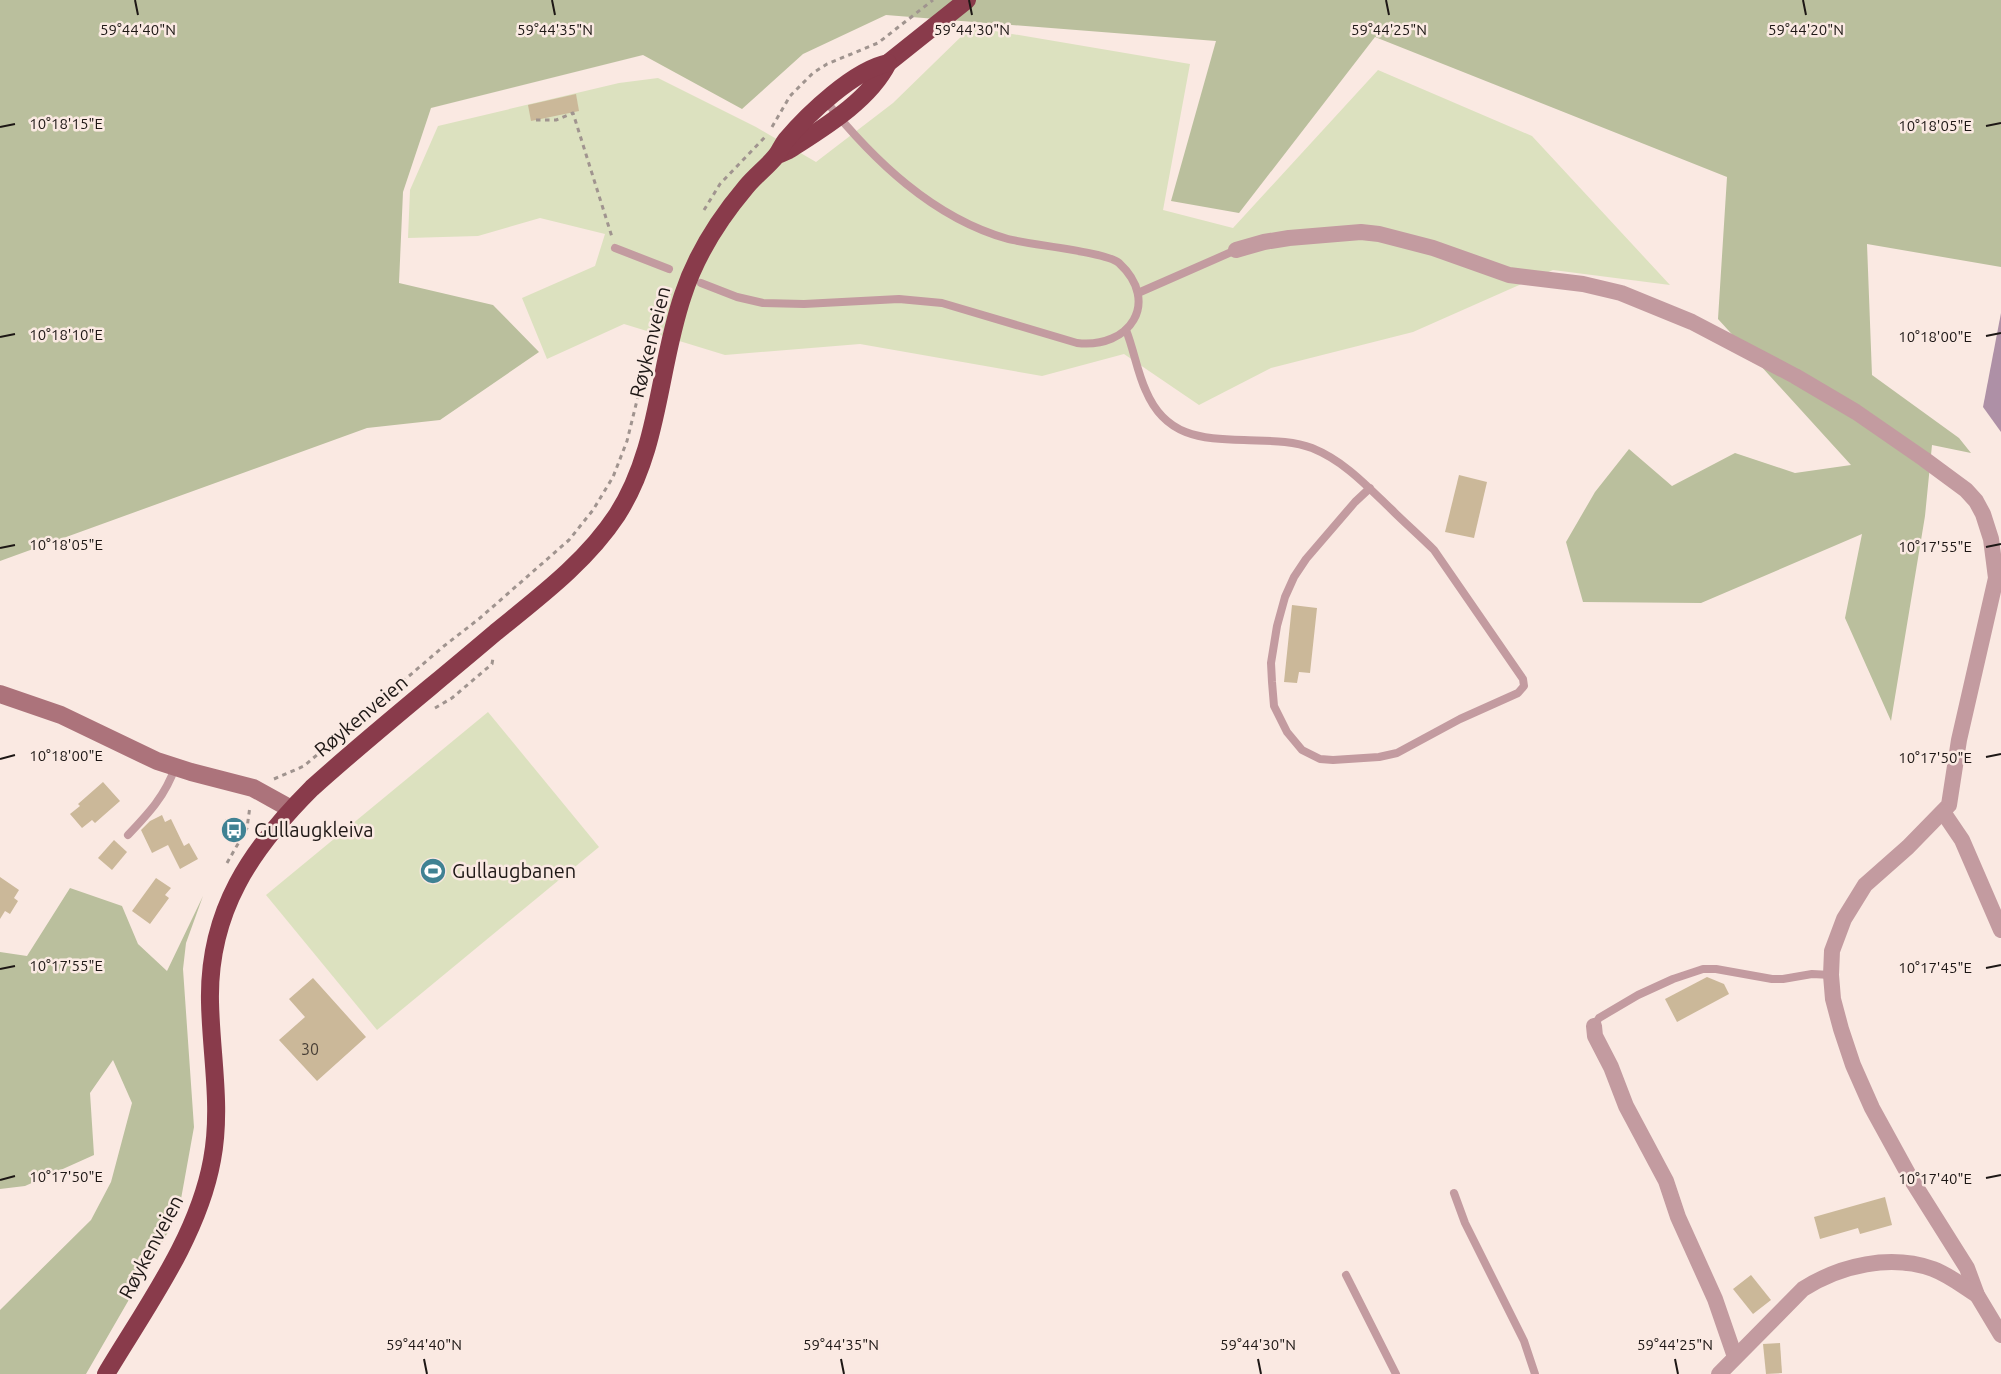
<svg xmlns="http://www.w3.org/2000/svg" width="2001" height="1374" viewBox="0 0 2001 1374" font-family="Ubuntu,sans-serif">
<rect width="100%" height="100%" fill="#fae9e2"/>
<g fill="#dce1bf">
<polygon points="971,27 1190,64 1163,210 1233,228 1378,70 1532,136 1670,285 1553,270 1413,332 1271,368 1199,405 1124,354 1042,376 860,344 725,355 624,324 547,359 522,298 595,266 605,234 540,218 478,236 408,238 410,190 438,126 619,83 658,78 756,127 816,162 893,103"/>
<polygon points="488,712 599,847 377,1030 266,895"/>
</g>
<g fill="#babf9d">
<polygon points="0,0 2001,0 2001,267 1867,244 1872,375 1959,438 1971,453 1932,445 1925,516 1891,721 1845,618 1862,534 1701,603 1583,602 1566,542 1595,492 1629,449 1672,486 1735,453 1795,473 1851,465 1718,319 1727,177 1375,37 1239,213 1171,201 1216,41 886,15 803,54 742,109 643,55 431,108 403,192 399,283 493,305 539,352 440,420 367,428 0,561"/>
<polygon points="70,888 122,906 138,944 167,971 203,896 186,943 183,969 194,1127 181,1199 168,1232 86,1374 0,1374 0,1310 91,1220 111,1182 132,1103 113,1060 90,1093 94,1155 25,1186 0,1189 0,952 27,956"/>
</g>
<polygon fill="#ae90a6" points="2001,313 2001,432 1983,407"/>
<g fill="#cbb899">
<polygon points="576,94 579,111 531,121 528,105"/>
<polygon points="1459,475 1487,482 1474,538 1445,532"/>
<polygon points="1292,605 1317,608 1310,673 1299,672 1297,683 1284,682"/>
<polygon points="103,782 120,801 95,823 92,820 82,828 70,814 80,806 78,804"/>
<polygon points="162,815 165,822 171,819 184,846 189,843 198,859 180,869 168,845 152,853 141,830 150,821"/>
<polygon points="114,840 127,852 112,870 98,858"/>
<polygon points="0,877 19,890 14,898 18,901 10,914 5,911 0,919"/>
<polygon points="156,878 171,888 165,895 169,898 150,924 132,911"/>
<polygon points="1707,977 1724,984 1729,994 1677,1022 1665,999"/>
<polygon points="313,978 366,1037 317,1081 279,1040 305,1017 289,999"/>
<polygon points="1885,1197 1892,1225 1860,1234 1858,1228 1820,1239 1814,1217"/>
<polygon points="1751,1275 1771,1300 1753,1314 1733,1289"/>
<polygon points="1780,1343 1782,1373 1766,1374 1763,1344"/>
</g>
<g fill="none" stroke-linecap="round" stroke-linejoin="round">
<g stroke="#a0948f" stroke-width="3" stroke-dasharray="4.5 4.5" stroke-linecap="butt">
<polyline points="536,120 556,120 573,113 612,237"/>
<polyline points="772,127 790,96 813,73 827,64 878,43 933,0"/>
<polyline points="704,210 720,184 767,135"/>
<polyline points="435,708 452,698 492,664 493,658"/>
<polyline points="274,779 304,766 444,646 480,618 569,540 593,510 613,477 627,441 643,376"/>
<polyline points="227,863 247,828 250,806"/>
</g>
<g stroke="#c39ba0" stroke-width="8">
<polyline points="615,248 669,269"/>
<path d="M701,283l36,14 26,6 41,1 95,-5 43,4 135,40c53,6 84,-41 42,-80 -12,-11 -88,-18 -111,-24 -75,-21 -135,-79 -183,-139"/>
<polyline points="1138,293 1236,250"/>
<path d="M1126,330c8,20 11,42 20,61 19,45 54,48 98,49 22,1 47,0 68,8 32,13 54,37 79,61 14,14 29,27 43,41l89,129 1,7 -6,7 -58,26 -63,34 -18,4 -46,3 -13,-1 -18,-9 -15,-18 -13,-26 -2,-24 -1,-19 6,-37 8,-29 9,-20 12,-18 49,-57 15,-14"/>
<path d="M128,835c20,-21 38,-40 47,-68"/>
<polyline points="1594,1026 1599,1018 1638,995 1673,979 1703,969 1716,969 1772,979 1783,979 1812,974 1831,975"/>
<polyline points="1454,1193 1465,1223 1524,1341 1535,1374"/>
<polyline points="1346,1275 1396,1374"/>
</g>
<g stroke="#c39ba0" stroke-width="16">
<polyline points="1236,250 1264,242 1289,238 1361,232 1379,234 1433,248 1509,275 1583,284 1621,293 1692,322 1795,376 1856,412 1924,459 1966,490 1976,501 1983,514 1991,539 1996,578 1959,740 1949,805 1908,847 1865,885 1844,919 1832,951 1831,975 1833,999 1841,1029 1853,1065 1872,1108 1911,1179 1967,1268 1977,1295 2001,1335"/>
<polyline points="1943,812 1962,840 2001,930"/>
<polyline points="1594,1026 1595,1036 1611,1067 1626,1106 1666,1181 1678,1217 1715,1299 1735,1357"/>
<path d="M1719,1374l84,-85c38,-24 87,-35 130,-20 16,6 30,17 44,26"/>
</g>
<polyline stroke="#ac737b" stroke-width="18" points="0,694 61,715 157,761 191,772 253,788 291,809"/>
<g stroke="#893b4b" stroke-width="18">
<path d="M780,154l9,-4c34,-22 80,-49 99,-87l79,-63"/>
<path d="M106,1374c40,-67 92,-137 106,-214 10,-53 -1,-105 -2,-158 -2,-91 41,-153 102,-214 60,-54 123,-104 184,-156 43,-35 90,-70 121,-117 43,-67 41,-147 66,-220 13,-40 36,-76 63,-108 9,-11 21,-20 30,-31 4,-5 6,-11 10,-16 22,-26 68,-70 102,-77"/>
</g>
</g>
<path fill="none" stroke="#1d1715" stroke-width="2" d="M135,0l3,15M552,0l3,15M969,0l3,15M1386,0l3,15M1803,0l3,15M1986,126l15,-3M0,127l15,-3M1986,336l15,-3M0,337l15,-3M1986,547l15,-3M0,548l15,-3M1986,757l15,-3M0,759l15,-4M1986,968l15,-3M0,969l15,-3M1986,1178l15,-3M0,1180l15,-4M424,1359l3,15M841,1359l3,15M1258,1359l3,15M1675,1359l3,15"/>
<defs>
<g id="bus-disc" transform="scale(1.35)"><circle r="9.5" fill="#408293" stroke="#fae9e2"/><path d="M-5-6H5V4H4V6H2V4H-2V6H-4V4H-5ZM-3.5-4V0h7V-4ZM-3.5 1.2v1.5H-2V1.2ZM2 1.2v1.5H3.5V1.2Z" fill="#fff"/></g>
<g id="stadium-disc" transform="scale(1.35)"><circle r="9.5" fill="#408293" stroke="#fae9e2"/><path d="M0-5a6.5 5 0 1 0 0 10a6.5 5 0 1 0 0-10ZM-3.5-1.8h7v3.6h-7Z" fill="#fff"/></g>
</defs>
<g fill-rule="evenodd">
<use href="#bus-disc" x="234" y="830"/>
<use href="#stadium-disc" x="433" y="871"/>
</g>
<g text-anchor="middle" stroke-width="5" stroke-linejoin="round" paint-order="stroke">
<g font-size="16" fill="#483f36">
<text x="310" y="1055">30</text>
</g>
<g font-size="20" fill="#1d1715" stroke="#fae9e2">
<text transform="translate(650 342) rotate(-76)" y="7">Røykenveien</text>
<text transform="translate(361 716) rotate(-40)" y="7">Røykenveien</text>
<text transform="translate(151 1247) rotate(-62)" y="7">Røykenveien</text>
</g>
<g font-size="20" fill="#1d1715" stroke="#fae9e2" text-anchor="start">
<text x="254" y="837">Gullaugkleiva</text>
<text x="452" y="878">Gullaugbanen</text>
</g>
</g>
<g font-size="15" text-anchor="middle" fill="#1d1715" stroke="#fae9e2" stroke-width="5" stroke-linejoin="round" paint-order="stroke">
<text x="138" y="35">59°44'40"N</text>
<text x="555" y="35">59°44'35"N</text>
<text x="972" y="35">59°44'30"N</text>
<text x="1389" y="35">59°44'25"N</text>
<text x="1806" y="35">59°44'20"N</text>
<text x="66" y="129">10°18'15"E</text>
<text x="1935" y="131">10°18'05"E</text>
<text x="66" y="340">10°18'10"E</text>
<text x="1935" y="342">10°18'00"E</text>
<text x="66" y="550">10°18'05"E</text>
<text x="1935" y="552">10°17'55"E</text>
<text x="66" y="761">10°18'00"E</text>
<text x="1935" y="763">10°17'50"E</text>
<text x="66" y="971">10°17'55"E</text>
<text x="1935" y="973">10°17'45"E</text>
<text x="66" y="1182">10°17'50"E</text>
<text x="1935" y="1184">10°17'40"E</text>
<text x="424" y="1350">59°44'40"N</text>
<text x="841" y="1350">59°44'35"N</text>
<text x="1258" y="1350">59°44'30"N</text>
<text x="1675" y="1350">59°44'25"N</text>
</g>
</svg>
